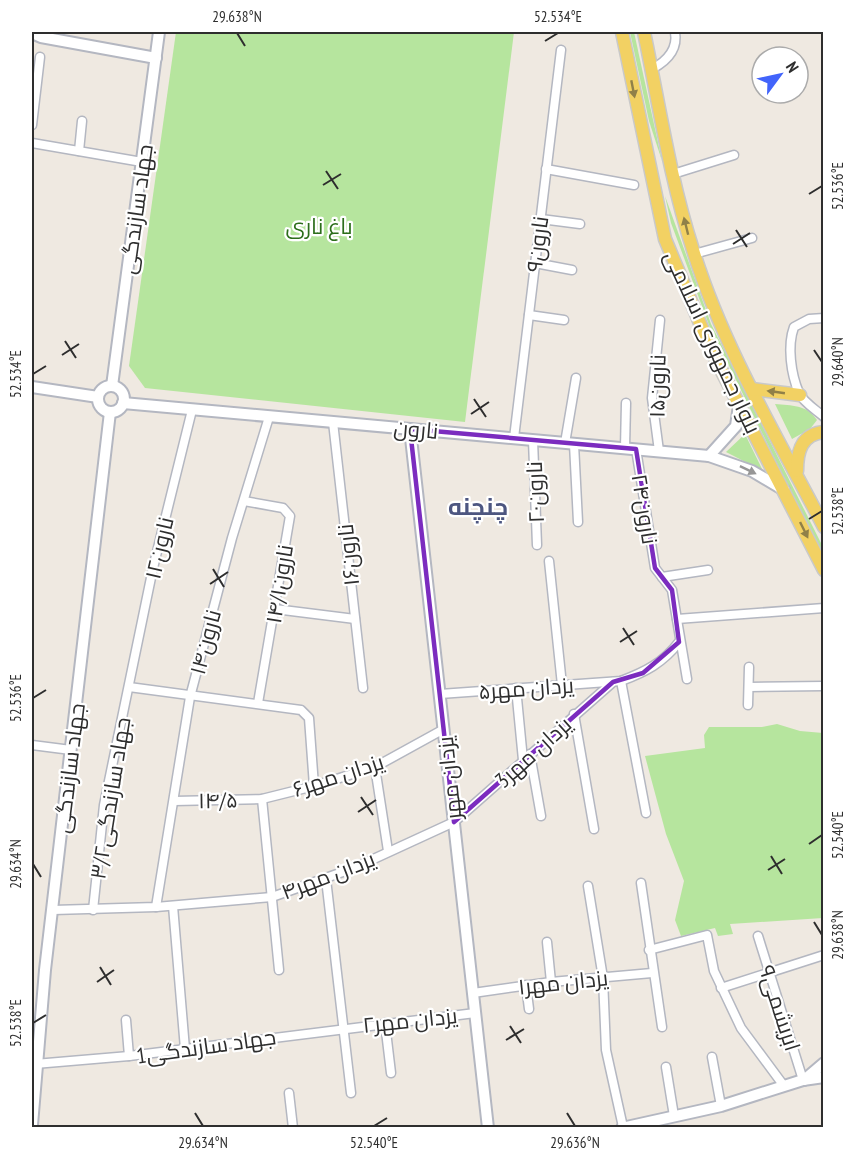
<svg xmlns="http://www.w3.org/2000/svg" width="855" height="1159" viewBox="0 0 855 1159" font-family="'PT Sans Narrow',Cairo,sans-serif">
<rect width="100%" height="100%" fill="#efe9e1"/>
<g fill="#b6e59e">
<polygon points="176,32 514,32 465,422 145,388 129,366"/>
<polygon points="630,32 634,32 662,161 649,121"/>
<polygon points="665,196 711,324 823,547 823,557 709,325 671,223"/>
<path d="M775,404c17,2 31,0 42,16l-7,9 -18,10z"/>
<polygon points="745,434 763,471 726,452"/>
<polygon points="777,724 800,731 823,733 823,918 730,924 733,934 718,936 715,928 681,936 675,920 684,881 666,834 645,756 705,748 704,735 709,727 762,727"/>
</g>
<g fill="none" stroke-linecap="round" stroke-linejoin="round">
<g stroke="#b4b7c1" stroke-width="11">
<g id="minor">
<path d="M652,69c15,-8 26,-20 23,-37"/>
<polyline points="32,125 40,57"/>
<polyline points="32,143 142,162"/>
<polyline points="79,151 82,121"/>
<polyline points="546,169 634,185"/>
<polyline points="673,174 734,155"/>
<polyline points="541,219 580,224"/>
<polyline points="694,254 752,238"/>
<polyline points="535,263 572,270"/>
<polyline points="529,315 564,320"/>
<path d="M824,318l-15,1 -15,8c-7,19 -3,47 5,66 4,9 17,17 25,24"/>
<polyline points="333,422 363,688"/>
<polyline points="514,438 561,50"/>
<polyline points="533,440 537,545"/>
<polyline points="565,443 576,378"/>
<polyline points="574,444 578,522"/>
<polyline points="625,448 626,403"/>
<polyline points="636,449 655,568 672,590 687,679"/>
<polyline points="659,451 652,398 660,320"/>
<polyline points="244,501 283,508 290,516 258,703"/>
<polyline points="549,561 562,685"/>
<polyline points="662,577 708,570"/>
<polyline points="275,609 355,619"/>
<polyline points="677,619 824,608"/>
<polyline points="621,681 646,813"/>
<polyline points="129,687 301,710 309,718 314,786"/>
<polyline points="749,687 824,686"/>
<polyline points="516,688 523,760"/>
<path d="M440,694l181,-13c24,-9 42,-18 58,-39"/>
<polyline points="748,705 749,667"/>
<polyline points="574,714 594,829"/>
<polyline points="32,745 71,750"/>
<polyline points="530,754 541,816"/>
<polyline points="375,767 388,851"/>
<polyline points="262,799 279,970"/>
<polyline points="174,801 262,799 314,786 375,767 444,729"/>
<polyline points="326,879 351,1093"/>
<polyline points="641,883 662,1027"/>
<polyline points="588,886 603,978 606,1050 623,1127"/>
<polyline points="173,906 185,1049"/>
<polyline points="156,907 190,697 232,538 269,417"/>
<polyline points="53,910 156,907 272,897 354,868 454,822 613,682"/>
<polyline points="93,910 104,805 153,568 192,410"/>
<polyline points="758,936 803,1080"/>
<polyline points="547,942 551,982"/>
<polyline points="649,950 707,935 714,971 741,1028 784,1086"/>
<polyline points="526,985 529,1009"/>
<polyline points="721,988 824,955"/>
<polyline points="473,993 551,982 652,973"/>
<polyline points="126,1020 129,1056"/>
<polyline points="385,1023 391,1073"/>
<polyline points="712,1057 721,1106"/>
<polyline points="35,1064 129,1056 475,1013"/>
<polyline points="666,1067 674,1116"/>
<polyline points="289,1093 293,1128"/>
</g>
</g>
<g stroke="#b4b7c1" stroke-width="14">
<g id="tertiary">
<polyline points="32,33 41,37 156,58"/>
<polyline points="32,387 98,397"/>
<polyline points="123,403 709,456 752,471 784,490"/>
<polyline points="410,429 488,1128"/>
<polyline points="709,456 736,426 739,405"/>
</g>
</g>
<g stroke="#b4b7c1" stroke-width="14">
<g id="secondary">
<circle cx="111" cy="399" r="13"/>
<polyline points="112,386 159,32"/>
<polyline points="804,1080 824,1063"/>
<polyline points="32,1125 45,970 110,412"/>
<polyline points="622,1128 721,1106 803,1080 824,1077"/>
</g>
</g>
<g stroke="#c9c9c9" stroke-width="15">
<g id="primary">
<polyline points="622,32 665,239 712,352 824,570"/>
<path d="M644,32c15,72 26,147 49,218 30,97 84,187 131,277"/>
<polyline points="752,389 800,395"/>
<path d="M797,471c0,-19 4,-37 27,-39"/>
</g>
</g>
<use href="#minor" stroke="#fff" stroke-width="8"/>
<use href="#tertiary" stroke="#fff" stroke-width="10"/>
<use href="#secondary" stroke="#fff" stroke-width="10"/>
<use href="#primary" stroke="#f2d163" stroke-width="12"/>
</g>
<defs><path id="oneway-solid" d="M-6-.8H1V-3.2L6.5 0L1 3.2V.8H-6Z" transform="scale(1.5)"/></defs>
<g fill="#908048">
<use href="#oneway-solid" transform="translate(633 89) rotate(79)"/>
<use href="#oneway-solid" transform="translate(686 226) rotate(-104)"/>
<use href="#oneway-solid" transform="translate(776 392) rotate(-172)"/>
<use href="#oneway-solid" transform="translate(804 530) rotate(64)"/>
</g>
<use fill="#969696" href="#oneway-solid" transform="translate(748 470) rotate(26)"/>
<path fill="none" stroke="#7b2cbf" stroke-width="4.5" stroke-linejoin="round" d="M410,429l226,20 19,119 17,22 7,52 -36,31 -30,9 -159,140z"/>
<path fill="none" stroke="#2e2e2e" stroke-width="2" d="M237,33l8,13M545,41l13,-8M326,171l12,18M323,185l18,-11M809,194l13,-8M736,230l11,17M733,244l17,-11M65,341l11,17M814,350l8,12M62,355l17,-11M33,374l13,-8M474,399l12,18M471,414l18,-12M809,519l13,-8M213,569l11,18M210,584l18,-12M623,628l11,17M620,642l17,-11M33,698l13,-8M361,797l12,18M358,812l18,-12M809,844l13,-9M771,856l11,18M33,864l8,13M768,870l17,-11M814,922l8,13M100,967l11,18M97,982l17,-12M33,1023l13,-8M510,1026l11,17M506,1040l18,-11M195,1113l8,13M567,1113l8,13M374,1126l13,-8"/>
<g text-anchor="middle" stroke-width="4.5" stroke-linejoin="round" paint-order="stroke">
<g font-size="22" fill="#2e2e2e" stroke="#fff">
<text transform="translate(136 209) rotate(-82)" y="8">جهاد سازندگی</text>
<text transform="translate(537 244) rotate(-83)" y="8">نارون۹</text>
<text transform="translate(713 342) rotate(65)" y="8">بلوار جمهوری اسلامی</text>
<text transform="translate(657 386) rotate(-89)" y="8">نارون۱۵</text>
<text transform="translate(416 429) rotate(5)" y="8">نارون</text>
<text transform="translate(535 492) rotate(-92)" y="8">نارون۲۰</text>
<text transform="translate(645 509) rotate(81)" y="8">نارون۲۴</text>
<text transform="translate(159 548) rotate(-77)" y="8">نارون۱۲</text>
<text transform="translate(348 555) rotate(-96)" y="8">نارون۱۶</text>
<text transform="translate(279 584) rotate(-81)" y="8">۱۴/۱نارون</text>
<text transform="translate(205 642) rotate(-75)" y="8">نارون۱۴</text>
<text transform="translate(526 688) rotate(-4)" y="8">یزدان مهر۵</text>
<text transform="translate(533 752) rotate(-42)" y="8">3یزدان مهر</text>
<text transform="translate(69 768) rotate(-83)" y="8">جهاد سازندگی</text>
<text transform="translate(338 775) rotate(-18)" y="8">یزدان مهر۶</text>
<text transform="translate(449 778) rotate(-96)" y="8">یزدان مهر</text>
<text transform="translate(110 798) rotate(-81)" y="8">۳/۲جهاد سازندگی</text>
<text transform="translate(218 800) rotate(-1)" y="8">۱۴/۵</text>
<text transform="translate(328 875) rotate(-21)" y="8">یزدان مهر۴</text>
<text transform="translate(563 982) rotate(-6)" y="8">یزدان مهر۱</text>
<text transform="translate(780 1008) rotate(72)" y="8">ابریشمی۹</text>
<text transform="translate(410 1020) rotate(-6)" y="8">یزدان مهر۲</text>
<text transform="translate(206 1046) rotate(-8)" y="8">1جهاد سازندگی</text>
</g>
<g font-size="22" fill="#2c6e1b" stroke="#fff">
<text x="319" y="234">باغ ناری</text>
</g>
<g font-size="24" font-weight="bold" fill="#4d5680" stroke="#fff">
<text x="478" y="515">چنچنه</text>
</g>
</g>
<rect width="855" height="1159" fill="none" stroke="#ffffff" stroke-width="66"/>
<g transform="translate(780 75) rotate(57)"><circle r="28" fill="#ffffff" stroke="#ababab" stroke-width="1.5"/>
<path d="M0-4.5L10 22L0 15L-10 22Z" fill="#4264fb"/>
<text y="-9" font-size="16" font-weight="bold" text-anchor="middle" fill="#2e2e2e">N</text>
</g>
<rect x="33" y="33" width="789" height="1093" fill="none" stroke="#2e2e2e" stroke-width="2"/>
<g font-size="15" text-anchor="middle" fill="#2e2e2e">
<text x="237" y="22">29.638°N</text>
<text x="558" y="22">52.534°E</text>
<text transform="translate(838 186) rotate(-90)" y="5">52.536°E</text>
<text transform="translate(838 362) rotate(-90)" y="5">29.640°N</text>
<text transform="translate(16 374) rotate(-90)" y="5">52.534°E</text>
<text transform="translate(838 511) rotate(-90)" y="5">52.538°E</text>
<text transform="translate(16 698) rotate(-90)" y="5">52.536°E</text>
<text transform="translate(838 835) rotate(-90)" y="5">52.540°E</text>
<text transform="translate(16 864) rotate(-90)" y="5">29.634°N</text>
<text transform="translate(838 935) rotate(-90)" y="5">29.638°N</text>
<text transform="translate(16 1023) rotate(-90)" y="5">52.538°E</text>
<text x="203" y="1148">29.634°N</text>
<text x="374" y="1148">52.540°E</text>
<text x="575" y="1148">29.636°N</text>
</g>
</svg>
